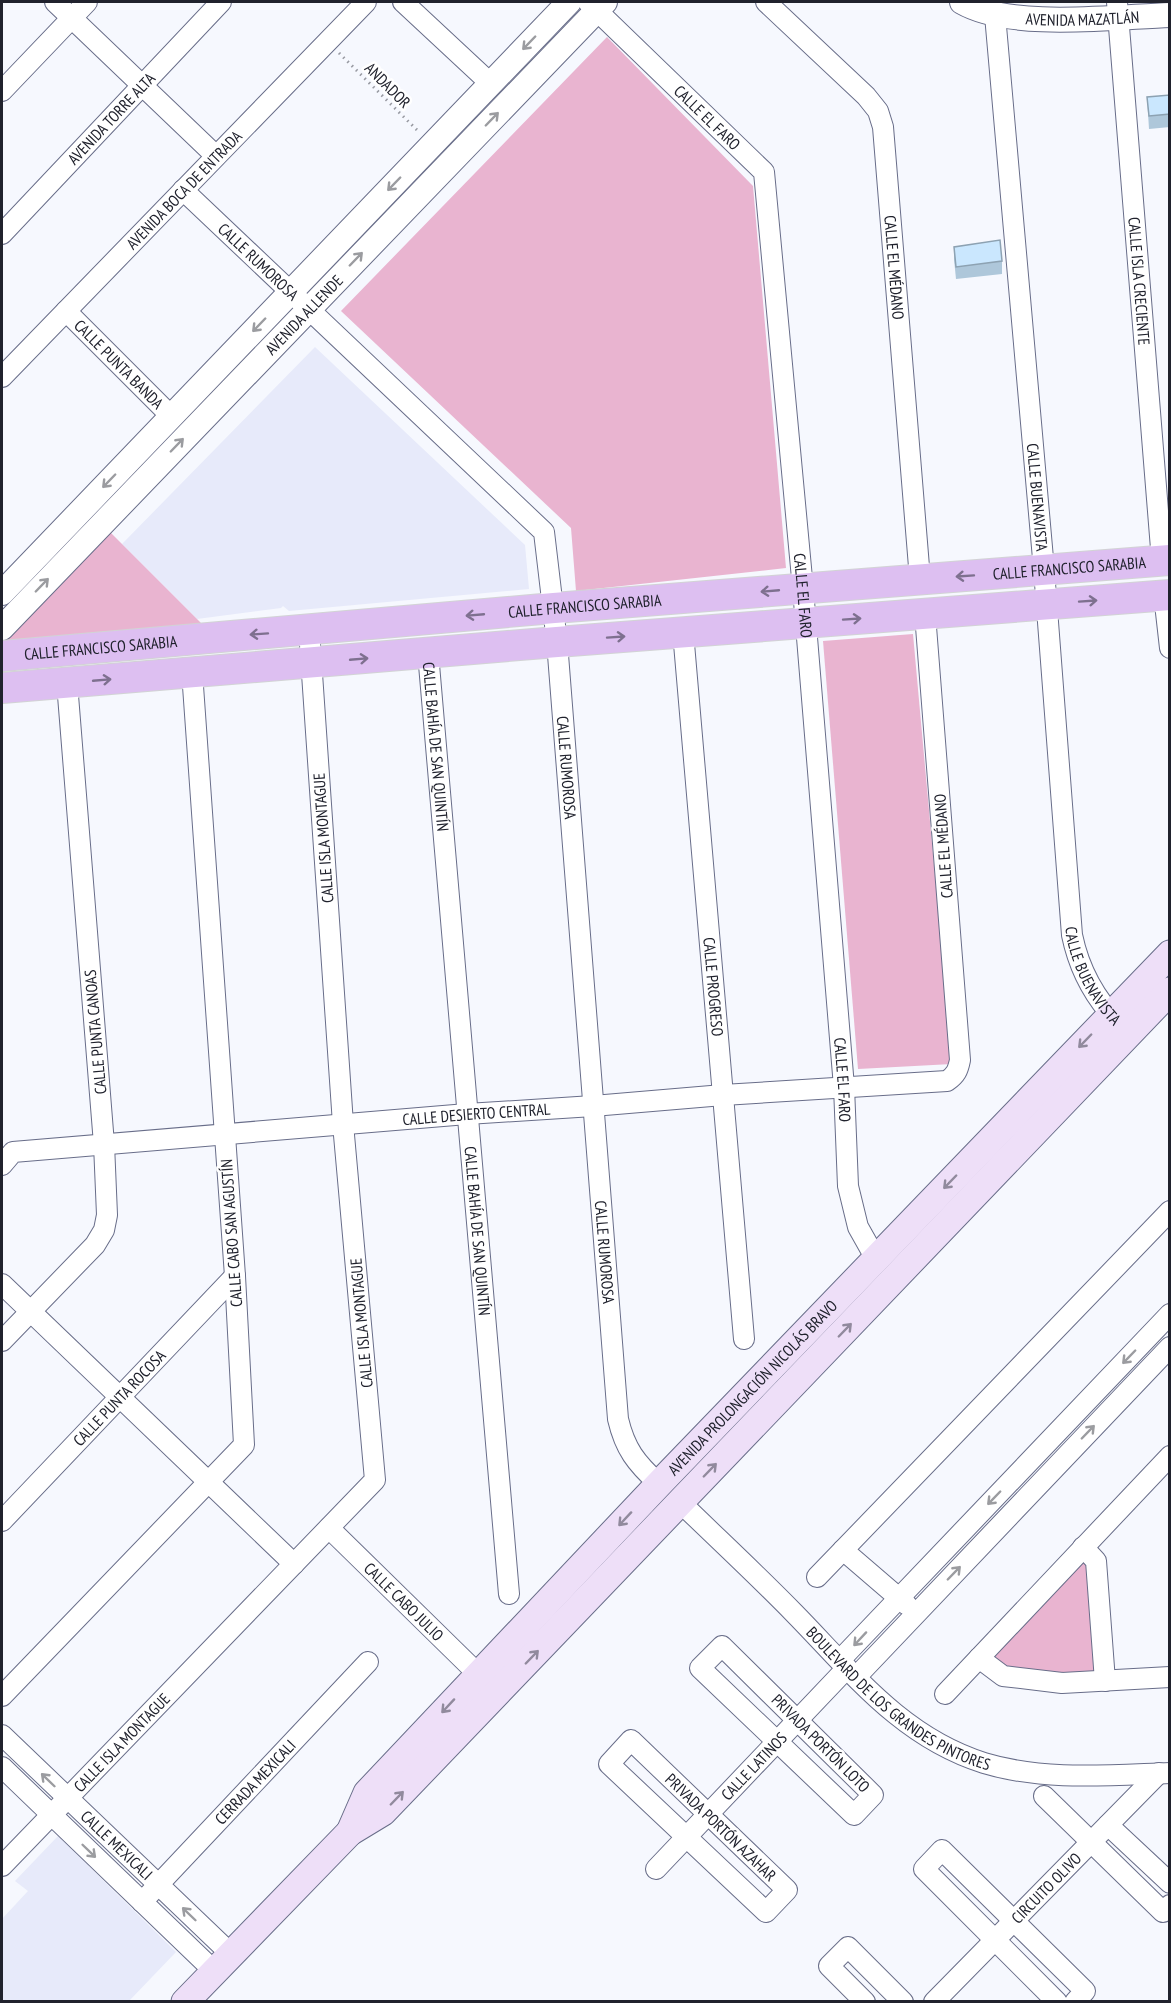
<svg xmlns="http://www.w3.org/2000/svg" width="1171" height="2003" viewBox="0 0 1171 2003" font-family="'PT Sans Narrow',sans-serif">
<rect width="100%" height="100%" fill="#f6f8fe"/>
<g fill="#e7eafa">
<polygon points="315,347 525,545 529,589 289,611 283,606 281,608 197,619 122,544"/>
<polygon points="58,1836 176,1952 129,2001 2,2001 2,1919 28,1891 15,1881"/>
</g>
<g fill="#e9b4d0">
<polygon points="607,37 753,186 786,568 576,591 571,528 341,311"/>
<polygon points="106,528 206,628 2,650 2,633"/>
<polygon points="913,634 952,1064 858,1069 823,641"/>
<polygon points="1079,1558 1090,1569 1097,1672 1062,1678 1005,1673 984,1656"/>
</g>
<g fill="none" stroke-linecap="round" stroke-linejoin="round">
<g stroke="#686d89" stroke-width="22">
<g id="minor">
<polyline points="55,2 216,156"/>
<polyline points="403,2 490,83"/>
<path id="s1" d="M588,2l176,170 39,417 41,498 4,99 10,41 18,32"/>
<path id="s2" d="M766,2l100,94 12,15 5,16 37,452"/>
<path id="s3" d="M1117,2l45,559"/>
<path id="s4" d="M995,15l49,555 28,365c7,34 23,64 48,89"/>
<polyline points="2,91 87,2"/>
<path id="s5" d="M183,190l361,342 13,110 61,777c7,30 18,44 41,65"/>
<path id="s6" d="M2,234l219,-232"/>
<path id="s7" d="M66,311l105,105"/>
<path id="s8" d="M2,377l364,-375"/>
<polyline points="1164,595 1170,648"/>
<path id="s9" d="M683,632l61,707"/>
<path id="s10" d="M428,653l81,941"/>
<path id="s11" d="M2,1165l11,-13 454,-38 126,-8 130,-11 224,-14c9,-6 11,-11 13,-21l-35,-446"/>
<polyline points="2,1284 294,1564"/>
<polyline points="2,1341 95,1245 104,1230 107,1215 104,1144 67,683"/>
<path id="s12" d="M680,1502c38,37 77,73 114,111 58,59 107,124 190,150 59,18 125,12 186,10"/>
<path id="s13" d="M2,1521l233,-245"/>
<path id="s14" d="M329,1528l149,146"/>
<polyline points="1083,1547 1096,1561 1105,1681"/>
<polyline points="843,1550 907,1605"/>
<polyline points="817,1577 1170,1211"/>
<polygon points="722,1646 873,1795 854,1815 700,1668"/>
<polyline points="979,1658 1003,1676 1062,1683 1170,1677"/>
<polyline points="840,1660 1170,1314"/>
<polyline points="856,1677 1170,1347"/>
<polyline points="945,1694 1170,1456"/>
<polyline points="2,1696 244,1445 235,1276 192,672"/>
<path id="s15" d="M2,1735l230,220"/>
<polygon points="631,1740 787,1890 766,1912 609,1764"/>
<polyline points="2,1767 214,1971"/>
<polyline points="1044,1796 1163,1912 1170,1905"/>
<polyline points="1108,1825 1170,1883"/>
<path id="s16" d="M2,1866l373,-386 -32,-356 -34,-494"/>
<path id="s17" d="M656,1869l191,-201"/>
<path id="s18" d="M142,1902l226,-240"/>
<polyline points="865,2002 829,1966 848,1947 903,2002"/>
<path id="s19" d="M934,2002l225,-229"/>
<polyline points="1057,2002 924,1869 942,1850 1085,1991 1075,2002"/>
</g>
</g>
<g stroke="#686d89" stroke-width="26">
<g id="tertiary">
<path id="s20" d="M962,2c49,28 151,15 208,13"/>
<polyline points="2,593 569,2"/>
<path id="s21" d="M2,628l603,-626"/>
</g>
</g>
<g stroke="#686d89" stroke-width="29">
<g id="secondary">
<path id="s22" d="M350,1832l17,-39 292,-309 511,-530"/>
<polyline points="185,2002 350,1832 383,1812 1170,991"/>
</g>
</g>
<g stroke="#d2d3d5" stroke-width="32">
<g id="primary">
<path id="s23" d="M2,656l552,-48 616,-48"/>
<polyline points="2,688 557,642 1170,595"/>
</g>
</g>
<polyline stroke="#989aa2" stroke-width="3" stroke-dasharray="1.5 4.5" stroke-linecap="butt" points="339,53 418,131"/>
<use href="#minor" stroke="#fff" stroke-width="20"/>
<use href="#tertiary" stroke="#fff" stroke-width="24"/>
<use href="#secondary" stroke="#eedff8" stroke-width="27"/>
<use href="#primary" stroke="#ddbff1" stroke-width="30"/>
</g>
<g fill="#aec7da">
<polygon points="1170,95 1170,127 1149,129 1147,97"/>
<polygon points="954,247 1002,261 1002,274 956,279 954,259"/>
</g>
<g fill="#cae7fe" stroke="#8da2b2" stroke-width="1.5">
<polygon points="1170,95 1170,114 1149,116 1147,97"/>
<polygon points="1000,240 1002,261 956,267 954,247"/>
</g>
<defs><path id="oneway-shaft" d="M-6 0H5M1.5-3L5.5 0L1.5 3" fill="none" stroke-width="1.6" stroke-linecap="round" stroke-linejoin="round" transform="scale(1.5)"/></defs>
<g stroke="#9b9ca0">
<use href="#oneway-shaft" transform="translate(529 43) rotate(134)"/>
<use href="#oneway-shaft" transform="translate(492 119) rotate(-46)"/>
<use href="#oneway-shaft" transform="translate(394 184) rotate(134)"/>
<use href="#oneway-shaft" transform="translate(356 259) rotate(-46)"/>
<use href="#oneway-shaft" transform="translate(259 325) rotate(134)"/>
<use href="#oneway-shaft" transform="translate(177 445) rotate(-46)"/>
<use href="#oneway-shaft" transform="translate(109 481) rotate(134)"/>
<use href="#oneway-shaft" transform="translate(42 585) rotate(-46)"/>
<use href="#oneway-shaft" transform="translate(1129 1357) rotate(134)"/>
<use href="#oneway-shaft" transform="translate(1088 1432) rotate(-46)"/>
<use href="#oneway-shaft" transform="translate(994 1498) rotate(134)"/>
<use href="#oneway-shaft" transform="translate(954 1573) rotate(-46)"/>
<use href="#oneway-shaft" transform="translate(860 1639) rotate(133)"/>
<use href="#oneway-shaft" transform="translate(48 1780) rotate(-136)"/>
<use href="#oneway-shaft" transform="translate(89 1851) rotate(44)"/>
<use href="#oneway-shaft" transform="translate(189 1914) rotate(-136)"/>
</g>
<g stroke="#7e708f">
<use href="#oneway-shaft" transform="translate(965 576) rotate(176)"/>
<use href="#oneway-shaft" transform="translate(770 591) rotate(175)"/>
<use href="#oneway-shaft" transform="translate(1088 601) rotate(-4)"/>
<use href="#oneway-shaft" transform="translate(475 615) rotate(175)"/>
<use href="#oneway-shaft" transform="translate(852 619) rotate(-4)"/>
<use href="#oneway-shaft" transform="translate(259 634) rotate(176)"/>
<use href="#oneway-shaft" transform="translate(616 637) rotate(-4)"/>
<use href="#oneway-shaft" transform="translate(359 659) rotate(-5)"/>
<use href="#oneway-shaft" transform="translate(102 680) rotate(-5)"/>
</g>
<g stroke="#918a9d">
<use href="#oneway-shaft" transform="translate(1085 1041) rotate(134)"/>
<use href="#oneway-shaft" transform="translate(950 1182) rotate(134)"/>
<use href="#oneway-shaft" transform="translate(845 1330) rotate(-46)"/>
<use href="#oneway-shaft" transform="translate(710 1470) rotate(-46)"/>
<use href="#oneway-shaft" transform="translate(625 1519) rotate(133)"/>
<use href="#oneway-shaft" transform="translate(532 1657) rotate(-46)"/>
<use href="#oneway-shaft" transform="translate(448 1706) rotate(133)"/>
<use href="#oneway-shaft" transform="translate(397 1798) rotate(-46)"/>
</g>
<g text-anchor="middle" stroke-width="5" stroke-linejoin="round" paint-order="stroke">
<g font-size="16" fill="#20222d" stroke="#fff">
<text dy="6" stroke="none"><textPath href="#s20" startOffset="123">AVENIDA MAZATLÁN</textPath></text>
<text transform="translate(388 85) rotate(45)" y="6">ANDADOR</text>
<text dy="6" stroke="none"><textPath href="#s6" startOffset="159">AVENIDA TORRE ALTA</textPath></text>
<text dy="6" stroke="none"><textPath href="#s1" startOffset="166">CALLE EL FARO</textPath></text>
<text dy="6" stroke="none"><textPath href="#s8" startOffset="261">AVENIDA BOCA DE ENTRADA</textPath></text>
<text dy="6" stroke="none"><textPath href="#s5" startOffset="104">CALLE RUMOROSA</textPath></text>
<text dy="6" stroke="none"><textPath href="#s2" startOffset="314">CALLE EL MÉDANO</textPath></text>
<text dy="6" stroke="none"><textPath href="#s3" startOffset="280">CALLE ISLA CRECIENTE</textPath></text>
<text dy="6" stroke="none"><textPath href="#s21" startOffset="435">AVENIDA ALLENDE</textPath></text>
<text dy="6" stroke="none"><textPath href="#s7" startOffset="75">CALLE PUNTA BANDA</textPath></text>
<text dy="6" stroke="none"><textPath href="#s4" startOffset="484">CALLE BUENAVISTA</textPath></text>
<text dy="6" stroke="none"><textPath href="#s23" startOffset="1071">CALLE FRANCISCO SARABIA</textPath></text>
<text dy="6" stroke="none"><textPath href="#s1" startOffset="670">CALLE EL FARO</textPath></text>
<text dy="6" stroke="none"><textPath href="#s23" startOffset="585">CALLE FRANCISCO SARABIA</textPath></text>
<text dy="6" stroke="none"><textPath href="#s23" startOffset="99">CALLE FRANCISCO SARABIA</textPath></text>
<text dy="6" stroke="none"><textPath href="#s10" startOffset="94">CALLE BAHÍA DE SAN QUINTÍN</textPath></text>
<text dy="6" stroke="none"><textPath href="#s5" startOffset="734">CALLE RUMOROSA</textPath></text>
<text transform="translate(323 838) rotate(-94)" y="6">CALLE ISLA MONTAGUE</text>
<text transform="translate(943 846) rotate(-94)" y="6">CALLE EL MÉDANO</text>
<text dy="6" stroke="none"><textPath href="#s4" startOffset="969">CALLE BUENAVISTA</textPath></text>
<text dy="6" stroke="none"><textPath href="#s9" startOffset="356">CALLE PROGRESO</textPath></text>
<text transform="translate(95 1032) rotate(-95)" y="6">CALLE PUNTA CANOAS</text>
<text dy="6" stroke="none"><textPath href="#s1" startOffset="1156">CALLE EL FARO</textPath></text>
<text dy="6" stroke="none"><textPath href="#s11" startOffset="482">CALLE DESIERTO CENTRAL</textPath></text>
<text dy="6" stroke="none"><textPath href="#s10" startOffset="580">CALLE BAHÍA DE SAN QUINTÍN</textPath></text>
<text transform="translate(231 1233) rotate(-94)" y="6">CALLE CABO SAN AGUSTÍN</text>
<text dy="6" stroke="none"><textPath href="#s5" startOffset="1220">CALLE RUMOROSA</textPath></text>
<text transform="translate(361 1323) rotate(-95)" y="6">CALLE ISLA MONTAGUE</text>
<text dy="6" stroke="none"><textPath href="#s22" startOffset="602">AVENIDA PROLONGACIÓN NICOLÁS BRAVO</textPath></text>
<text dy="6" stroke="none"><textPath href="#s13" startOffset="170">CALLE PUNTA ROCOSA</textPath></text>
<text dy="6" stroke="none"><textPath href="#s14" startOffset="105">CALLE CABO JULIO</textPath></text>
<text dy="6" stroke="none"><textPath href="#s12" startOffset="296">BOULEVARD DE LOS GRANDES PINTORES</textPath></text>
<text dy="6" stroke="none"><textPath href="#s16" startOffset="172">CALLE ISLA MONTAGUE</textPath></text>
<text transform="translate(821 1743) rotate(45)" y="6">PRIVADA PORTÓN LOTO</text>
<text dy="6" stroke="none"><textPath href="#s17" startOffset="142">CALLE LATINOS</textPath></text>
<text dy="6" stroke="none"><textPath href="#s18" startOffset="165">CERRADA MEXICALI</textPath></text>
<text transform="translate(721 1827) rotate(44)" y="6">PRIVADA PORTÓN AZAHAR</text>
<text dy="6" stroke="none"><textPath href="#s15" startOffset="159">CALLE MEXICALI</textPath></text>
<text dy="6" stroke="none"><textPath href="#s19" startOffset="160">CIRCUITO OLIVO</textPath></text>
</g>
</g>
<rect width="1171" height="2003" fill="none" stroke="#20222d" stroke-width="6"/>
</svg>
